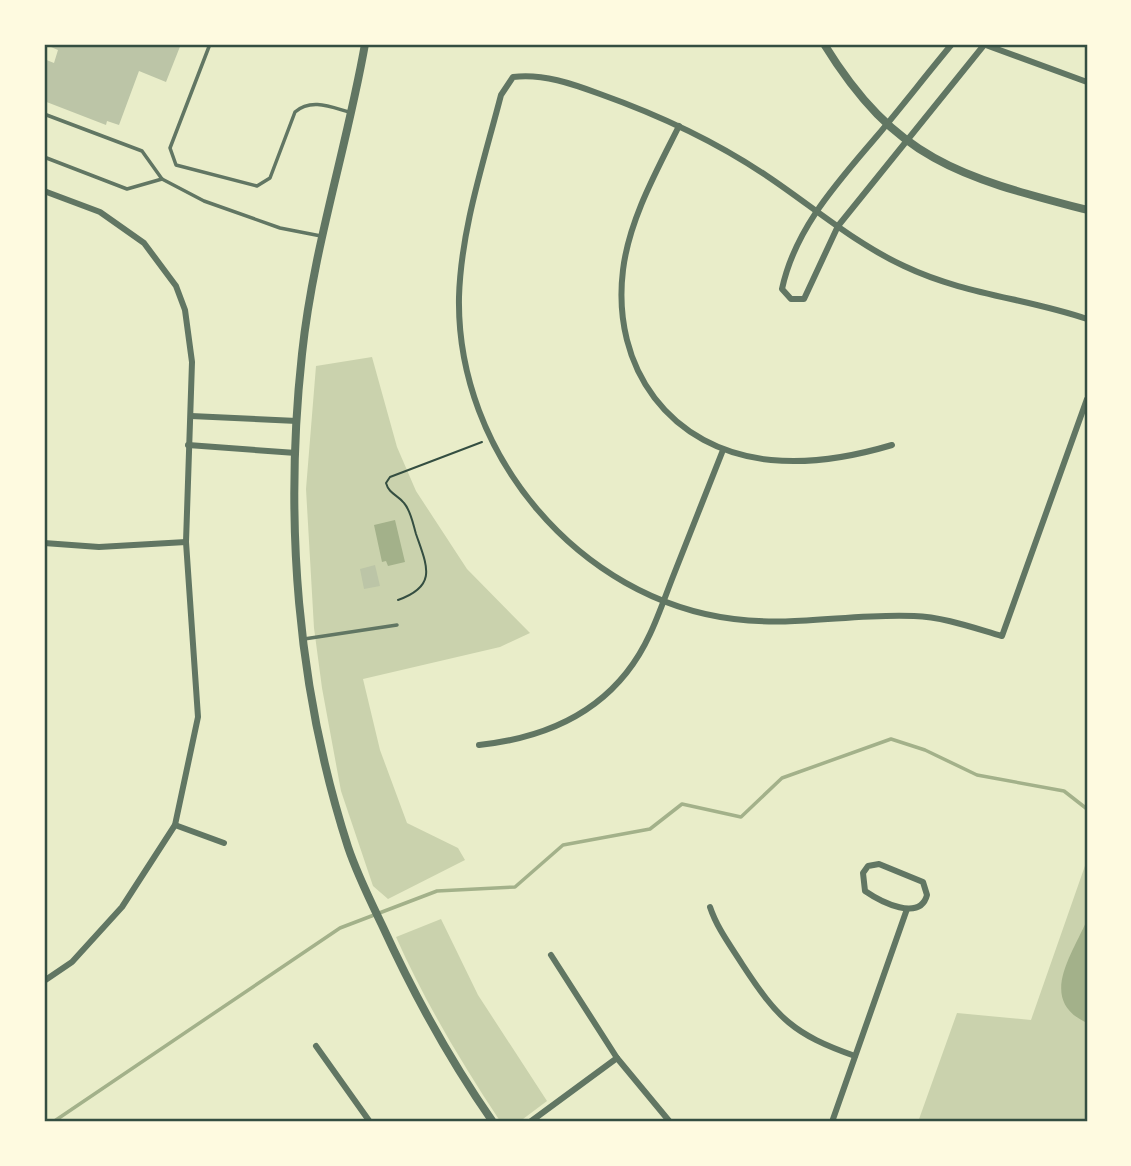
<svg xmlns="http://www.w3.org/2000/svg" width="1131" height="1166" viewBox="0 0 1131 1166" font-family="'Asap Condensed',sans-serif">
<rect width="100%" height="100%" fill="#e9edc9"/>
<g fill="#cad2ad">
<polygon points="372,357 397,447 416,491 467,569 530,633 500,647 363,679 380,750 407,823 458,848 465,860 388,899 373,886 341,791 322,688 314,628 306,489 316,366"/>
<polygon points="1087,860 1087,1122 918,1122 957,1013 1031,1020"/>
<path d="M441,919l37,76 69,106 -28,21 -19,-1c-39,-59 -75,-119 -104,-184z"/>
</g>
<g fill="#a3b18a">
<polygon points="395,520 405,562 388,566 386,561 382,562 374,525"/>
<path d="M1087,920v103c-49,-23 -16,-66 0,-103z"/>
</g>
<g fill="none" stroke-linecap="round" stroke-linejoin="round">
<polyline stroke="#a3b18a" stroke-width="3.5" points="53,1122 340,928 437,891 515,887 563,845 650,829 682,804 741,817 782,778 891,739 925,750 977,775 1064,791 1087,809"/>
</g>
<g fill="#bcc5a7">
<polygon points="44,44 181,44 166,82 139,71 119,125 107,121 106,125 44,101 44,59 54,63 58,50"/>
<polygon points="375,565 380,586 364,589 360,569"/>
</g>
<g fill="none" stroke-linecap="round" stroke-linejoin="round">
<path stroke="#344e41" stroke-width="2" d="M398,600c40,-14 29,-34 18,-66 -3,-10 -5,-23 -12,-31 -6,-8 -15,-9 -18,-20l4,-6 92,-35"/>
<g stroke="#617663" stroke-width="3.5">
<path d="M210,44l-40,104 6,17 81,21 13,-8 25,-66c16,-14 36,-5 54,0"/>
<polyline points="44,114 142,151 162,179 204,201 280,228 321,236"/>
<polyline points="44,157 127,189 162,179"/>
<polyline points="304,639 397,625"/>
</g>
<g stroke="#617663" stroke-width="6">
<path d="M952,44c-25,30 -49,61 -75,92 -39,46 -82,92 -95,153l9,10h13l34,-73 146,-181"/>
<polyline points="983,44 1087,82"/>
<path d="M679,126c-22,44 -50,94 -56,144 -12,98 47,180 148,190 39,4 84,-4 121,-15"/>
<polyline points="44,191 100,212 144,243 176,286 185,310 192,362 186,542 198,717 175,825 122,907 72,962 44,981"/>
<path d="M1087,319c-61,-21 -122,-24 -183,-53 -50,-23 -92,-60 -137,-90 -52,-35 -108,-61 -167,-82 -27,-10 -58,-21 -87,-17l-12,18c-17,66 -40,134 -42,202 -3,156 120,303 275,322 61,8 120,-6 180,-3 30,1 60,12 88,20l85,-237"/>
<polyline points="191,416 297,421"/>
<polyline points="188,445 296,453"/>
<polyline points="44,543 99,547 186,542"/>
<path d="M479,745c75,-8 138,-39 171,-111 9,-19 16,-40 24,-60 16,-41 33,-83 49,-124"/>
<polyline points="175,825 224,843"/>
<path d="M879,864l44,18 4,13c-7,27 -46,7 -62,-4l-2,-18 5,-7z"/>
<path d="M710,907c7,21 20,38 32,57 36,55 51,70 113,92"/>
<polyline points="551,955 617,1058 670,1122"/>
<polyline points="316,1046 370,1122"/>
<polyline points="530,1122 617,1058"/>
<polyline points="832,1122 907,909"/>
</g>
<g stroke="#617663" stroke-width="8">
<path d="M365,44c-18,103 -52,205 -63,310 -18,165 -5,335 46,493 9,27 22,53 34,78 32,70 67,134 111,197"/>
<path d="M824,44c72,117 137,133 263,166"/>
</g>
</g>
<rect width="1131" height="1166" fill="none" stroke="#fefae0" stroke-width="91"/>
<rect x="46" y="46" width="1040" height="1074" fill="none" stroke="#344e41" stroke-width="2.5"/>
</svg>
